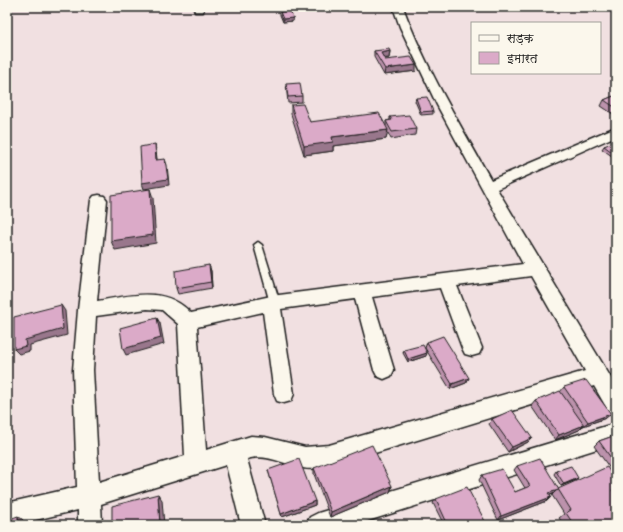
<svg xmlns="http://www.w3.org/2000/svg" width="623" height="532" viewBox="0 0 623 532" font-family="Dekko,'Playpen Sans Deva',sans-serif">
<rect width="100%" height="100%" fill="#f1e0e1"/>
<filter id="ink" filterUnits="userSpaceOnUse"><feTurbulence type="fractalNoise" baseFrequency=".025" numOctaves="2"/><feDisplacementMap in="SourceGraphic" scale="8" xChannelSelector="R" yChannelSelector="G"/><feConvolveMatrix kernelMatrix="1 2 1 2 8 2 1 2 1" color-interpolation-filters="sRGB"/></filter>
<g filter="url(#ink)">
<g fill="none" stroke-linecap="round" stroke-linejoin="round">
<g stroke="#1c1c1c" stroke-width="3">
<polygon id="lane" points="258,242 262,245 280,303 278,306 275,307 272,306 270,303 254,245"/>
</g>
<g stroke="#1c1c1c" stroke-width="3">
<g id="street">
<polygon points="194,7 204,7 203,12 195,12"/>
<path d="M393,7h10c22,60 57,117 88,173l125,-53v9l-119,53 119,197v29l-7,-3 -15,-26 -265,81c-8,1 -18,3 -26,1 -17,-3 -38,-15 -56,-9l18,66h-24l-15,-60 -125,39 1,21h-24v-15l-64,15h-7v-22l70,-16 -4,-117 5,-60 13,-110 3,-4 5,-1 5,1 3,4 -10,101c34,-5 67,-16 94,12l80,-17 252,-32 -86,-159 -37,-78zM531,276l54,95 -256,74 -24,2 -40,-10 -14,-1 -45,14 -9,-123 66,-15 11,82 3,7 7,2 7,-2 3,-7 -13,-85 74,-10 19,71 3,6 7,3 7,-3 3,-6 -22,-73 68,-9 22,60 3,6 7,2 7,-2 3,-6 -25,-62zM147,309l15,1 16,14 7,132 -86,26 -6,-112 3,-54z"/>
<polygon points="616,423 616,443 355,525 306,525 310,517 318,513"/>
</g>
</g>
<use href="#lane" fill="#fbf7ec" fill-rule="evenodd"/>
<use href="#street" fill="#fbf7ec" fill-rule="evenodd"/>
</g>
<g fill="#bc92ac" stroke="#1c1c1c">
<polygon points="280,12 293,18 293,21 283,22 280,15"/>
<polygon points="374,51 390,51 389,58 384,58 385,60 416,71 384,75 374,57"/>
<polygon points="286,84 302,96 302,102 288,103"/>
<polygon points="616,95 616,116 601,106 604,100"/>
<polygon points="416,98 433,111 433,114 421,115 415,101"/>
<polygon points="291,105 310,122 386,126 386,121 390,120 390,117 416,129 415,135 391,139 387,131 386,139 333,146 333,151 304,155 291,114"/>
<polygon points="616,143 616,159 602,149 604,146"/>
<polygon points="209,265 211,271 212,288 178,294 176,288"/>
<polygon points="427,342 469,378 466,383 450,389 425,348"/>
<polygon points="404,350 426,356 408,362 403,353"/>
<polygon points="564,387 606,418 583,426 579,430 555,440 532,406 536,401 560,392"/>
<polygon points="492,419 528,442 508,452 489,424"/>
<polygon points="616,435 616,477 594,446 599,441"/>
<polygon points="517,466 558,489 616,481 616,489 613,491 616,525 564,525 559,518 564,514 552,495 553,494 550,495 551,497 547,501 498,520 479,480 482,475 515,492 525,488 514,470"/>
<polygon points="314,468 392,486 390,492 330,517 314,474"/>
<polygon points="268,470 315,501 315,505 282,517"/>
<polygon points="556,471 576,480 561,486 554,474"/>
<polygon points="436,499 487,525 444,525 433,503"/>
</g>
<g fill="#99778c" stroke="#1c1c1c">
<polygon points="293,18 293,21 283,22 283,19"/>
<polygon points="390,51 389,58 380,59 381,53"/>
<polygon points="416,65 416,71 384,75 385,69"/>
<polygon points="388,130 386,139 333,146 333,151 304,155 304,146 332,137"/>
<polygon points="155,144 156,151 158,166 156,160"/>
<polygon points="165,159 167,165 169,185 144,189 142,183"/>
<polygon points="150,189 153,198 156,243 115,250 111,241"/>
<polygon points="209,265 211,271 212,288 211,282"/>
<polygon points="61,305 65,311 67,335 30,345 30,351 19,354 14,349"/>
<polygon points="157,318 160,323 164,344 126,355 123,349"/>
<polygon points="427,353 426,356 408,362 408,359"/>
<polygon points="469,378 466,383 450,389 452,384"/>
<polygon points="611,414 606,418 583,426 588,422"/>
<polygon points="584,425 579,430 555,440 559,435"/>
<polygon points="532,438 528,442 508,452 512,447"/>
<polygon points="578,478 576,480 561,486 564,484"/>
<polygon points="392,486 390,492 330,517 331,512"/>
<polygon points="557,490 553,494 544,497 548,493"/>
<polygon points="158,494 162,500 164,525 160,525"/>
<polygon points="551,497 547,501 498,520 501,516"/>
<polygon points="315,501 315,505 282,517 281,514"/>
<polygon points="18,516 23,520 23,525 18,525"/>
</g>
<g fill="#dbaac8" stroke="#1c1c1c">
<polygon points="290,11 293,18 283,19 280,12"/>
<polygon points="389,49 390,51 381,53 385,60 411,57 416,65 385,69 374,51"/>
<polygon points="300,83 302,96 288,97 286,84"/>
<polygon points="616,95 616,108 604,100"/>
<polygon points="427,97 433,111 421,112 416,98"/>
<polygon points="303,104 310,122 379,113 388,130 332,137 333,142 304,146 291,105"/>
<polygon points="409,115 416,129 392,132 386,121 392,120 390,117"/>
<polygon points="614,142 616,143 616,155 604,146"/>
<polygon points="155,144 156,160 165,159 168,179 142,183 140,147"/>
<polygon points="150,189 153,235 111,241 111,195"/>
<polygon points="209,265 211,282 176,288 175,271"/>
<polygon points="61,305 63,329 25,340 26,346 14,349 14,317"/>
<polygon points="157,318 161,338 123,349 120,328"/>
<polygon points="443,336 469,378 452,384 427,342"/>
<polygon points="423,345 427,353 408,359 404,350"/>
<polygon points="586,380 611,414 588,422 564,387"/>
<polygon points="560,391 584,425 559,435 536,401"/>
<polygon points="512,410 532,438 512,447 492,419"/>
<polygon points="616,435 616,465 599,441"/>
<polygon points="372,445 392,486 331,512 314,468"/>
<polygon points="540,458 559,490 548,493 551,497 501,516 482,475 502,469 515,492 530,486 517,466"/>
<polygon points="299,459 315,501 281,514 268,470"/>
<polygon points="571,466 578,478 564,484 556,471"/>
<polygon points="607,467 616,481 616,488 612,490 616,495 616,525 574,525 566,513 571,510 558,489"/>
<polygon points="467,487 487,525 448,525 436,499"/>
<polygon points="158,494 160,525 112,525 112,506"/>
<polygon points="18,516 18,525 7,525 7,520"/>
</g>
</g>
<rect width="623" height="532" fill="none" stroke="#fbf7ec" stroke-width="24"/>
<rect x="12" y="12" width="599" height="508" fill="none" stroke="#1c1c1c" stroke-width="1.5" filter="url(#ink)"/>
<rect x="471" y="22" width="130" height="52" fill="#fbf7ec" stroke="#a29f99"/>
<rect x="479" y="35" width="20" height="6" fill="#fbf7ec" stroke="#a29f99"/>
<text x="507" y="42" font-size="12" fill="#1c1c1c">सड़क</text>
<rect x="479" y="52" width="20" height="12" fill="#dbaac8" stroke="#a29f99"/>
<text x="507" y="62" font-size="12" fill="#1c1c1c">इमारत</text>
</svg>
